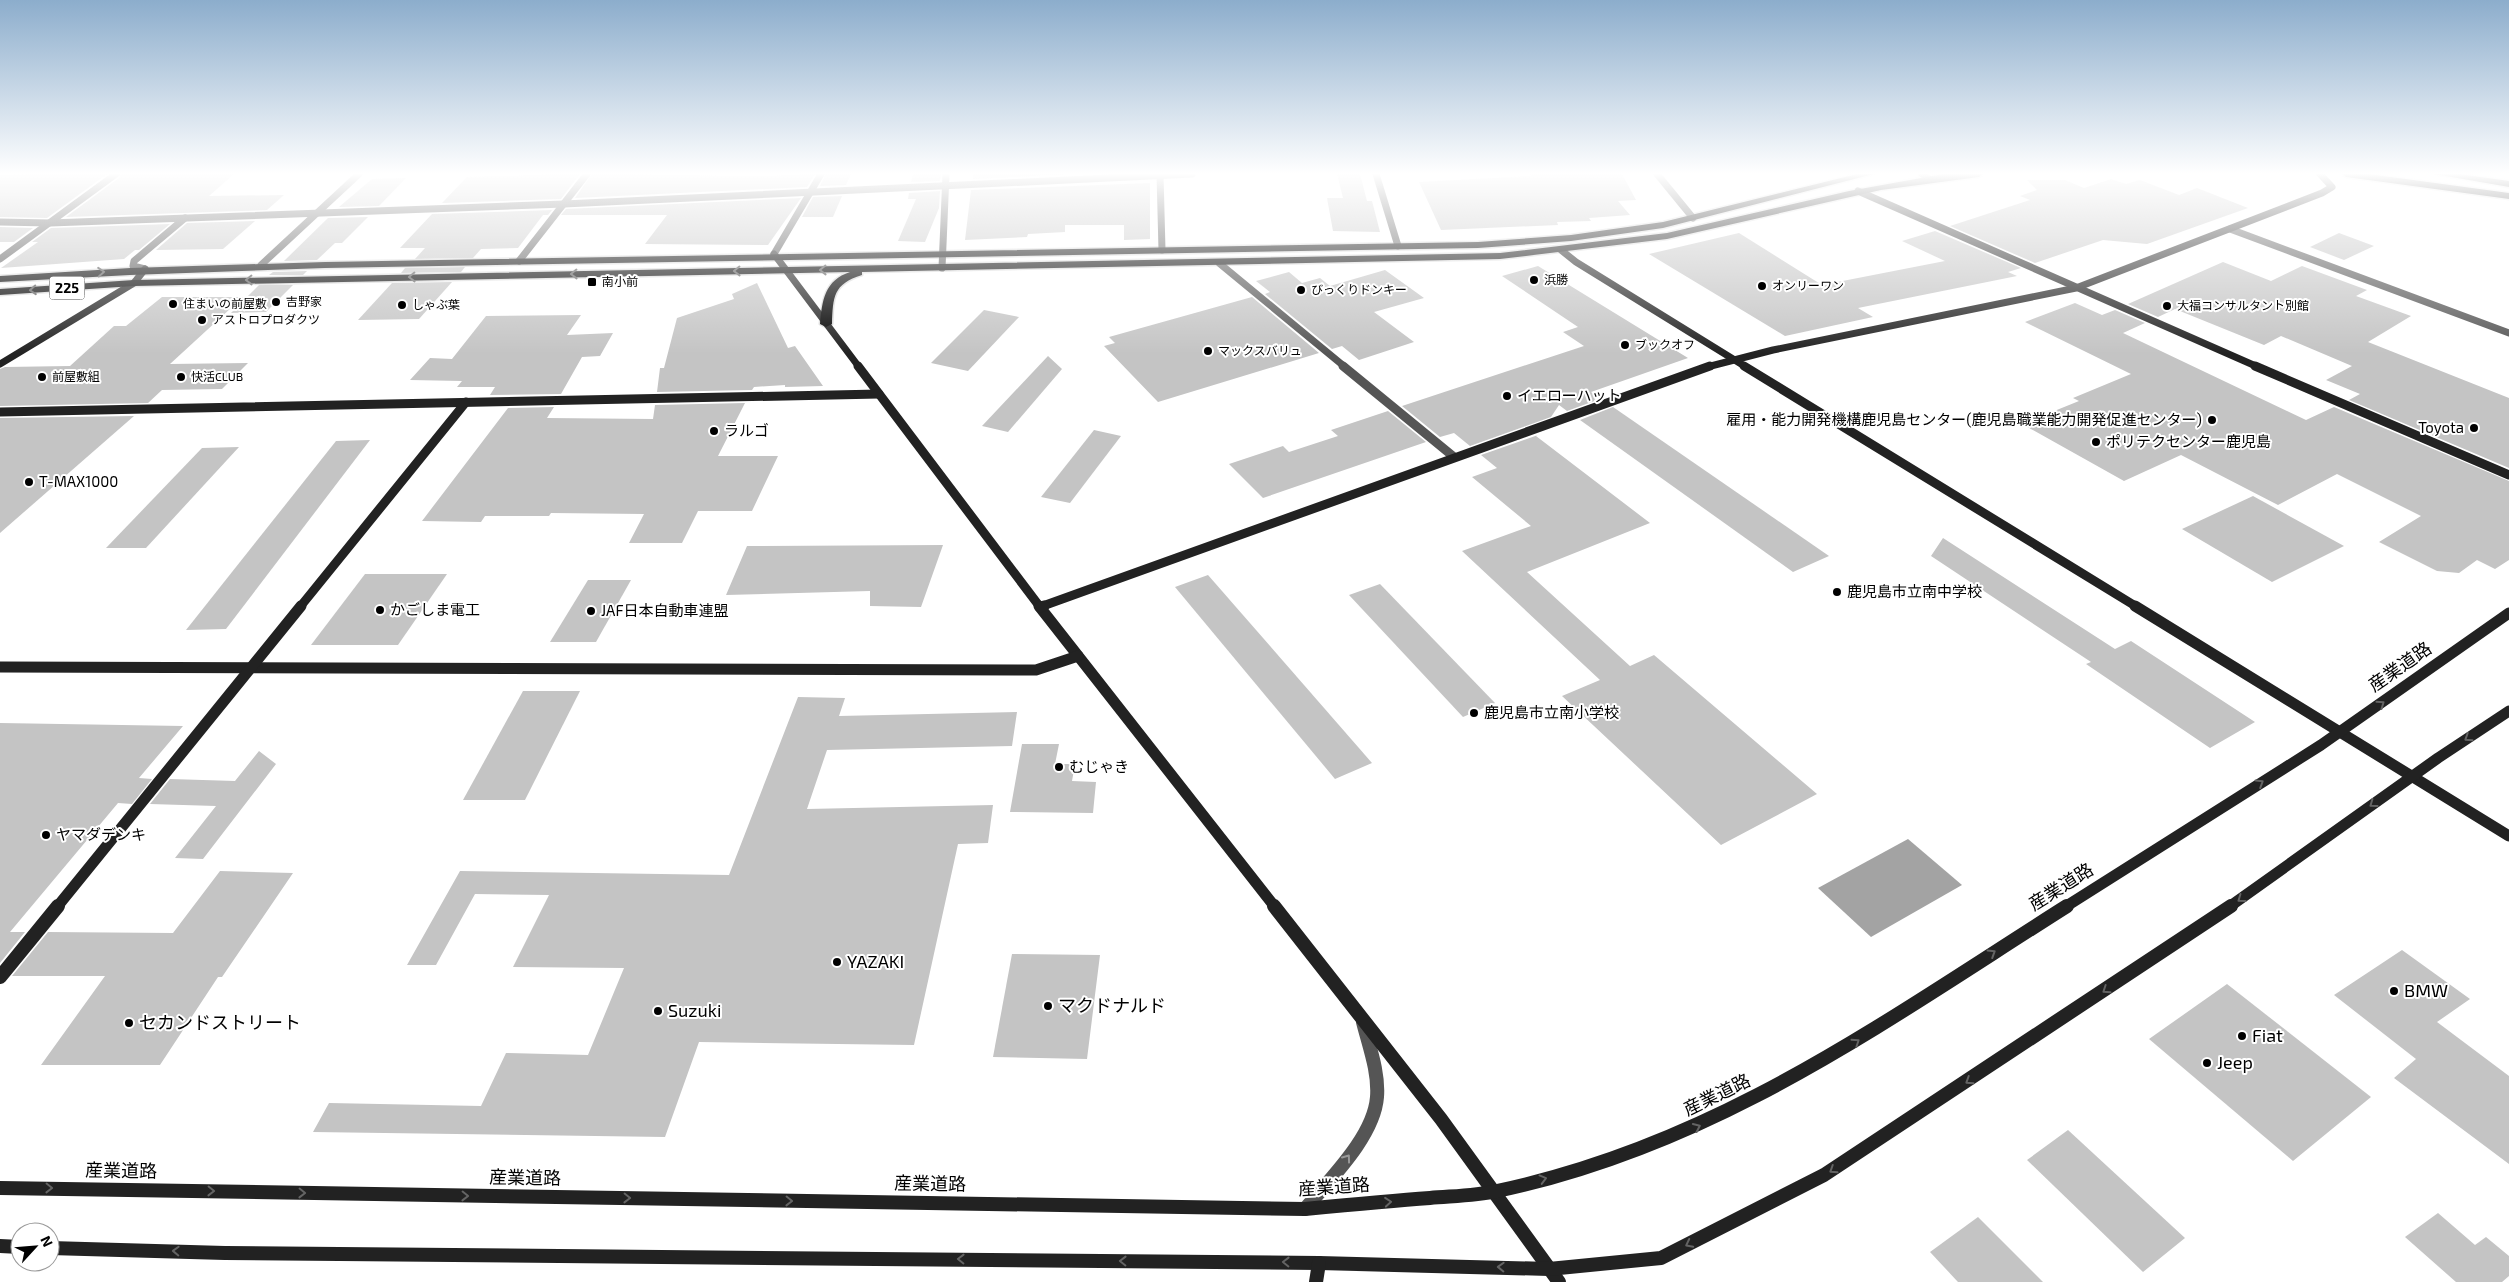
<svg xmlns="http://www.w3.org/2000/svg" width="2509" height="1282" viewBox="0 0 2509 1282" font-family="'Exo 2','Noto Sans JP',sans-serif">
<rect width="100%" height="100%" fill="#fff"/>
<polygon fill="#a3a3a3" points="1908,839 1962,885 1871,937 1818,888"/>
<g fill="#c4c4c4">
<polygon points="56,174 107,174 47,218 0,217 0,175"/>
<polygon points="121,174 234,174 209,196 284,195 267,210 66,217 119,178"/>
<polygon points="565,174 580,174 561,199 442,203 467,177"/>
<polygon points="592,174 763,176 815,174 807,187 575,198"/>
<polygon points="826,174 851,174 846,185 820,186"/>
<polygon points="913,174 941,174 940,181 911,182"/>
<polygon points="973,174 1071,174 973,179"/>
<polygon points="1337,174 1360,174 1367,201 1372,201 1380,232 1333,231 1327,198 1343,198"/>
<polygon points="1530,174 1622,174 1636,200 1618,201 1630,215 1589,218 1591,221 1557,222 1558,225 1441,230 1419,182 1531,176"/>
<polygon points="406,178 379,206 339,207 372,179"/>
<polygon points="2111,179 2126,184 2140,180 2179,195 2197,188 2248,208 2147,244 2103,240 2035,263 1950,226 2030,200 2020,196 2037,190 2027,180 2065,180 2084,188"/>
<polygon points="1150,183 1150,239 1124,240 1124,225 1065,225 1065,232 1028,234 1027,237 965,240 971,190"/>
<polygon points="940,191 939,208 925,242 898,241 916,199 908,199 909,193"/>
<polygon points="842,196 833,217 802,217 813,197"/>
<polygon points="801,198 768,245 645,244 667,215 561,215 566,209"/>
<polygon points="552,210 548,215 543,215 518,248 481,249 473,258 415,259 425,248 400,248 432,214"/>
<polygon points="368,217 342,243 335,243 317,260 284,261 328,218"/>
<polygon points="255,221 223,249 156,250 187,223"/>
<polygon points="170,224 139,250 135,250 124,259 1,268 38,242 32,242 51,228"/>
<polygon points="0,227 33,228 14,242 0,242"/>
<polygon points="1935,231 2021,268 2008,272 2017,276 1858,308 1873,317 1785,336 1649,254 1739,233 1822,285 1945,261 1902,241"/>
<polygon points="2339,233 2374,246 2344,260 2310,247"/>
<polygon points="2223,262 2271,281 2302,266 2367,290 2356,296 2411,316 2368,342 2509,398 2509,468 2349,400 2360,394 2326,380 2352,366 2281,336 2264,345 2175,309 2158,317 2128,304"/>
<polygon points="1538,266 1688,358 1591,392 1600,399 1567,411 1559,405 1551,417 1470,446 1454,433 1440,437 1402,406 1584,346 1563,332 1578,327 1502,276"/>
<polygon points="465,267 461,272 401,273 405,268"/>
<polygon points="1385,270 1424,298 1374,312 1414,342 1359,360 1342,346 1332,349 1265,294 1270,292 1256,281 1289,272 1302,283 1320,278 1330,286"/>
<polygon points="307,271 303,275 269,275 273,272"/>
<polygon points="452,282 419,319 358,320 392,283"/>
<polygon points="757,283 788,348 795,346 823,386 785,387 785,385 754,387 752,390 657,392 660,368 664,368 677,318 734,299 732,294"/>
<polygon points="259,285 293,285 266,312 231,313"/>
<polygon points="162,297 243,297 170,364 248,363 222,389 162,390 148,403 0,406 0,369 5,367 70,366 114,326 126,326"/>
<polygon points="1252,297 1319,353 1158,402 1104,346 1115,343 1109,337"/>
<polygon points="2075,303 2102,315 2115,310 2145,323 2123,333 2306,420 2334,407 2509,481 2509,560 2495,569 2477,560 2459,573 2437,571 2379,542 2421,516 2337,474 2278,505 2181,455 2124,481 2022,424 2079,401 2073,398 2131,374 2025,322"/>
<polygon points="984,310 1019,317 968,371 931,363"/>
<polygon points="581,315 567,335 613,333 600,356 582,357 561,394 490,395 495,387 457,387 462,381 410,380 430,358 452,359 486,316"/>
<polygon points="1048,356 1062,369 1008,432 982,426"/>
<polygon points="745,403 718,456 778,456 752,511 698,511 682,543 629,543 644,514 551,513 549,516 485,516 481,522 422,521 508,408 554,407 547,418 653,419 655,405"/>
<polygon points="1613,407 1829,556 1793,572 1580,420"/>
<polygon points="1388,411 1426,442 1263,498 1229,464 1283,446 1289,452 1338,436 1331,430"/>
<polygon points="134,416 0,533 0,418"/>
<polygon points="1094,430 1121,436 1070,503 1041,497"/>
<polygon points="1538,435 1536,436 1650,523 1527,572 1630,666 1654,655 1817,794 1721,845 1562,696 1600,680 1462,551 1531,526 1472,477 1497,468 1481,455"/>
<polygon points="370,440 226,629 186,630 336,441"/>
<polygon points="239,447 146,548 106,548 202,448"/>
<polygon points="2253,496 2344,546 2272,582 2182,529"/>
<polygon points="1943,538 2115,649 2131,641 2255,722 2210,748 2086,664 2091,662 1931,556"/>
<polygon points="943,545 921,607 870,606 870,591 726,595 747,546"/>
<polygon points="365,574 447,574 398,645 311,645"/>
<polygon points="1208,575 1372,763 1335,779 1175,587"/>
<polygon points="588,580 631,580 596,642 550,642"/>
<polygon points="1380,584 1495,703 1463,717 1349,595"/>
<polygon points="523,691 580,691 525,800 463,800"/>
<polygon points="798,697 845,698 839,716 1017,712 1012,746 827,750 807,809 993,805 988,843 958,844 914,1045 699,1042 665,1137 313,1132 329,1103 481,1106 506,1053 588,1055 624,968 513,967 549,895 475,894 436,965 407,965 460,871 729,875"/>
<polygon points="0,723 183,726 139,778 152,779 132,804 118,803 10,932 25,932 0,963"/>
<polygon points="1022,744 1059,744 1055,764 1075,764 1072,781 1096,782 1093,813 1010,812"/>
<polygon points="259,751 276,764 203,859 175,858 216,806 150,804 170,779 235,781"/>
<polygon points="220,871 293,873 222,977 218,977 160,1065 41,1065 105,976 12,976 48,932 173,933"/>
<polygon points="2402,950 2470,999 2437,1022 2509,1076 2509,1164 2394,1078 2416,1059 2334,995"/>
<polygon points="1012,954 1100,955 1087,1059 993,1057"/>
<polygon points="2227,984 2371,1097 2293,1161 2149,1039"/>
<polygon points="2068,1130 2185,1238 2143,1272 2027,1160"/>
<polygon points="2438,1213 2475,1245 2486,1237 2509,1256 2509,1276 2502,1282 2456,1282 2405,1237"/>
<polygon points="1978,1217 2043,1282 1958,1282 1930,1252"/>
</g>
<g fill="none" stroke-linecap="round" stroke-linejoin="round">
<g stroke="#dbdbdb" stroke-width="3">
<g id="highway">
<polygon points="1857,174 1874,174 1663,228 1571,241 1478,248 325,268 130,275 0,282 0,276 130,268 325,262 1478,242 1571,235 1663,222"/>
<path d="M1943,174h40l-4,3 -98,13 -214,49 -167,20 -638,13v3c-29,9 -29,22 -30,49l-6,3 -6,-3c2,-24 5,-44 30,-52l-716,14 -134,9v-6l134,-9 1366,-27 167,-20 182,-42z"/>
<polygon points="2342,174 2369,174 2509,193 2509,199 2346,177"/>
<polygon points="2434,174 2460,174 2509,181 2509,187"/>
</g>
</g>
<g stroke="#555" stroke-width="7">
<polyline points="1160,174 1162,250"/>
<polyline points="1376,174 1398,246"/>
<polyline points="1657,174 1693,218"/>
<polyline points="0,222 50,223 564,204 1192,174"/>
<polyline points="2230,229 2509,333"/>
<polyline points="774,254 821,174"/>
<polyline points="0,259 116,174"/>
<polyline points="519,261 587,174"/>
<polyline points="1219,263 1345,367"/>
<polyline points="261,265 359,174"/>
<polyline points="942,268 946,174"/>
<polyline points="145,269 133,266 134,261 185,218"/>
</g>
<polyline stroke="#555" stroke-width="9" points="1343,366 1454,457"/>
<path stroke="#555" stroke-width="14" d="M1305,1209c24,-29 69,-72 72,-112 2,-25 -8,-51 -14,-75"/>
<g stroke="#222" stroke-width="7">
<polyline points="1922,174 1929,179"/>
<polyline points="1858,191 2258,367"/>
<polyline points="1561,250 1576,262 1746,367"/>
<polyline points="774,254 859,367"/>
<polyline points="0,364 134,283 145,269"/>
<polyline points="1707,367 1773,350 2076,288 2322,193 2332,187 2320,174"/>
</g>
<g stroke="#222" stroke-width="9">
<polyline points="858,366 1040,607"/>
<polyline points="1744,366 2137,607"/>
<polyline points="2255,366 2509,475"/>
<polyline points="0,412 879,394"/>
<polyline points="300,607 466,402"/>
<polyline points="1040,607 1710,366"/>
</g>
<g stroke="#222" stroke-width="11">
<polyline points="1039,606 1275,907"/>
<polyline points="2135,606 2509,836"/>
<polyline points="1040,607 1044,606"/>
<polyline points="0,667 1036,670 1078,656"/>
<polyline points="57,907 301,606"/>
<polyline points="2065,907 2321,745 2509,613"/>
<polyline points="2229,907 2438,758 2509,711"/>
</g>
<g stroke="#222" stroke-width="14">
<polyline points="1274,906 1441,1119 1559,1282"/>
<polyline points="0,977 58,906"/>
<path d="M0,1188l1305,21c42,-4 84,-8 125,-11 22,-2 45,-2 67,-7 219,-46 385,-168 570,-285"/>
<polyline points="0,1246 20,1247"/>
<polyline points="50,1248 225,1253 1319,1263 1549,1269 1661,1258 1824,1175 2231,906"/>
<polyline points="1316,1282 1319,1263"/>
</g>
<use href="#highway" fill="#000" fill-rule="evenodd"/>
</g>
<defs><path id="oneway-chevron" d="M-2-3.5L2.5 0L-2 3.5" fill="none" stroke-width="1.6" stroke-linecap="round" stroke-linejoin="round" transform="scale(1.25)"/></defs>
<g stroke="#595959">
<use href="#oneway-chevron" transform="translate(823 270) rotate(179)"/>
<use href="#oneway-chevron" transform="translate(737 271) rotate(179)"/>
<use href="#oneway-chevron" transform="translate(101 272) rotate(-4)"/>
<use href="#oneway-chevron" transform="translate(574 274) rotate(179)"/>
<use href="#oneway-chevron" transform="translate(412 277) rotate(179)"/>
<use href="#oneway-chevron" transform="translate(249 280) rotate(179)"/>
<use href="#oneway-chevron" transform="translate(33 290) rotate(176)"/>
</g>
<g stroke="#646464">
<use href="#oneway-chevron" transform="translate(2381 704) rotate(-35)"/>
<use href="#oneway-chevron" transform="translate(2468 738) rotate(147)"/>
<use href="#oneway-chevron" transform="translate(2260 783) rotate(-32)"/>
<use href="#oneway-chevron" transform="translate(2373 804) rotate(144)"/>
<use href="#oneway-chevron" transform="translate(2241 899) rotate(144)"/>
<use href="#oneway-chevron" transform="translate(1992 953) rotate(-32)"/>
<use href="#oneway-chevron" transform="translate(2106 990) rotate(146)"/>
<use href="#oneway-chevron" transform="translate(1856 1042) rotate(-34)"/>
<use href="#oneway-chevron" transform="translate(1969 1081) rotate(147)"/>
<use href="#oneway-chevron" transform="translate(1697 1127) rotate(-25)"/>
<use href="#oneway-chevron" transform="translate(1833 1170) rotate(147)"/>
<use href="#oneway-chevron" transform="translate(1543 1179) rotate(-15)"/>
<use href="#oneway-chevron" transform="translate(49 1188) rotate(1)"/>
<use href="#oneway-chevron" transform="translate(211 1191) rotate(1)"/>
<use href="#oneway-chevron" transform="translate(302 1193) rotate(1)"/>
<use href="#oneway-chevron" transform="translate(465 1196) rotate(1)"/>
<use href="#oneway-chevron" transform="translate(627 1198) rotate(1)"/>
<use href="#oneway-chevron" transform="translate(789 1201) rotate(1)"/>
<use href="#oneway-chevron" transform="translate(1388 1202) rotate(-5)"/>
<use href="#oneway-chevron" transform="translate(1689 1244) rotate(153)"/>
<use href="#oneway-chevron" transform="translate(176 1251) rotate(-178)"/>
<use href="#oneway-chevron" transform="translate(961 1259) rotate(-179)"/>
<use href="#oneway-chevron" transform="translate(1123 1261) rotate(-179)"/>
<use href="#oneway-chevron" transform="translate(1286 1262) rotate(-179)"/>
<use href="#oneway-chevron" transform="translate(1501 1267) rotate(-178)"/>
</g>
<use stroke="#999" href="#oneway-chevron" transform="translate(1347 1158) rotate(-54)"/>
<linearGradient id="sky" x2="0" y2="1"><stop stop-color="#8cadcc"/><stop offset="0.49" stop-color="#fff"/><stop offset="1" stop-color="#fff" stop-opacity="0"/></linearGradient>
<rect width="2509" height="354" fill="url(#sky)"/>
<g fill="#000" stroke="#fff" stroke-width="2">
<circle cx="1534" cy="280" r="5"/>
<rect x="587" y="277" width="10" height="10" rx="2.5"/>
<circle cx="1762" cy="286" r="5"/>
<circle cx="1301" cy="290" r="5"/>
<circle cx="276" cy="302" r="5"/>
<circle cx="173" cy="304" r="5"/>
<circle cx="402" cy="305" r="5"/>
<circle cx="2167" cy="306" r="5"/>
<circle cx="202" cy="320" r="5"/>
<circle cx="1625" cy="345" r="5"/>
<circle cx="1208" cy="351" r="5"/>
<circle cx="42" cy="377" r="5"/>
<circle cx="181" cy="377" r="5"/>
<circle cx="1507" cy="396" r="5"/>
<circle cx="2212" cy="420" r="5"/>
<circle cx="2474" cy="428" r="5"/>
<circle cx="714" cy="431" r="5"/>
<circle cx="2096" cy="442" r="5"/>
<circle cx="29" cy="482" r="5"/>
<circle cx="1837" cy="592" r="5"/>
<circle cx="380" cy="610" r="5"/>
<circle cx="591" cy="611" r="5"/>
<circle cx="1474" cy="713" r="5"/>
<circle cx="1059" cy="767" r="5"/>
<circle cx="46" cy="835" r="5"/>
<circle cx="837" cy="962" r="5"/>
<circle cx="2394" cy="991" r="5"/>
<circle cx="1048" cy="1006" r="5"/>
<circle cx="658" cy="1011" r="5"/>
<circle cx="129" cy="1023" r="5"/>
<circle cx="2242" cy="1036" r="5"/>
<circle cx="2207" cy="1063" r="5"/>
</g>
<g text-anchor="middle" stroke-width="4" stroke-linejoin="round" paint-order="stroke">
<g font-size="12" fill="#000" stroke="#fff" text-anchor="start">
<text x="1544" y="284">浜勝</text>
<text x="602" y="286">南小前</text>
<text x="1772" y="290">オンリーワン</text>
<text x="1311" y="294">びっくりドンキー</text>
<text x="286" y="306">吉野家</text>
<text x="183" y="308">住まいの前屋敷</text>
<text x="412" y="309">しゃぶ葉</text>
<text x="2177" y="310">大福コンサルタント別館</text>
<text x="212" y="324">アストロプロダクツ</text>
<text x="1635" y="349">ブックオフ</text>
<text x="1218" y="355">マックスバリュ</text>
<text x="52" y="381">前屋敷組</text>
<text x="191" y="381">快活CLUB</text>
</g>
<rect fill="#fff" stroke="#4c4c4c" stroke-width="1" x="49.5" y="276.5" width="35" height="23" rx="4"/>
<g font-size="14" font-weight="bold" fill="#000">
<text x="67" y="293">225</text>
</g>
<g font-size="15" fill="#000" stroke="#fff" text-anchor="start">
<text x="1517" y="401">イエローハット</text>
<text x="2202" y="425" text-anchor="end">雇用・能力開発機構鹿児島センター(鹿児島職業能力開発促進センター)</text>
<text x="2464" y="433" text-anchor="end">Toyota</text>
<text x="724" y="436">ラルゴ</text>
<text x="2106" y="447">ポリテクセンター鹿児島</text>
<text x="39" y="487">T-MAX1000</text>
<text x="1847" y="597">鹿児島市立南中学校</text>
<text x="390" y="615">かごしま電工</text>
<text x="601" y="616">JAF日本自動車連盟</text>
<text x="1484" y="718">鹿児島市立南小学校</text>
<text x="1069" y="772">むじゃき</text>
<text x="56" y="840">ヤマダデンキ</text>
</g>
<g font-size="18" fill="#000" stroke="#fff">
<text transform="translate(2400 667) rotate(-35)" y="6">産業道路</text>
<text transform="translate(2061 887) rotate(-32)" y="6">産業道路</text>
<text transform="translate(1717 1095) rotate(-26)" y="6">産業道路</text>
<text transform="translate(121 1171) rotate(1)" y="6">産業道路</text>
<text transform="translate(525 1178) rotate(1)" y="6">産業道路</text>
<text transform="translate(930 1184) rotate(1)" y="6">産業道路</text>
<text transform="translate(1334 1187) rotate(-4)" y="6">産業道路</text>
</g>
<g font-size="18" fill="#000" stroke="#fff" text-anchor="start">
<text x="847" y="968">YAZAKI</text>
<text x="2404" y="997">BMW</text>
<text x="1058" y="1012">マクドナルド</text>
<text x="668" y="1017">Suzuki</text>
<text x="139" y="1029">セカンドストリート</text>
<text x="2252" y="1042">Fiat</text>
<text x="2217" y="1069">Jeep</text>
</g>
</g>
<g transform="translate(35 1247) rotate(64)"><circle r="24" fill="#ffffff" stroke="#999999"/>
<path d="M0-4L9 19L0 12L-9 19Z" fill="#000000"/>
<text y="-8" font-size="14" font-weight="bold" text-anchor="middle" fill="#000000">N</text>
</g>
</svg>
